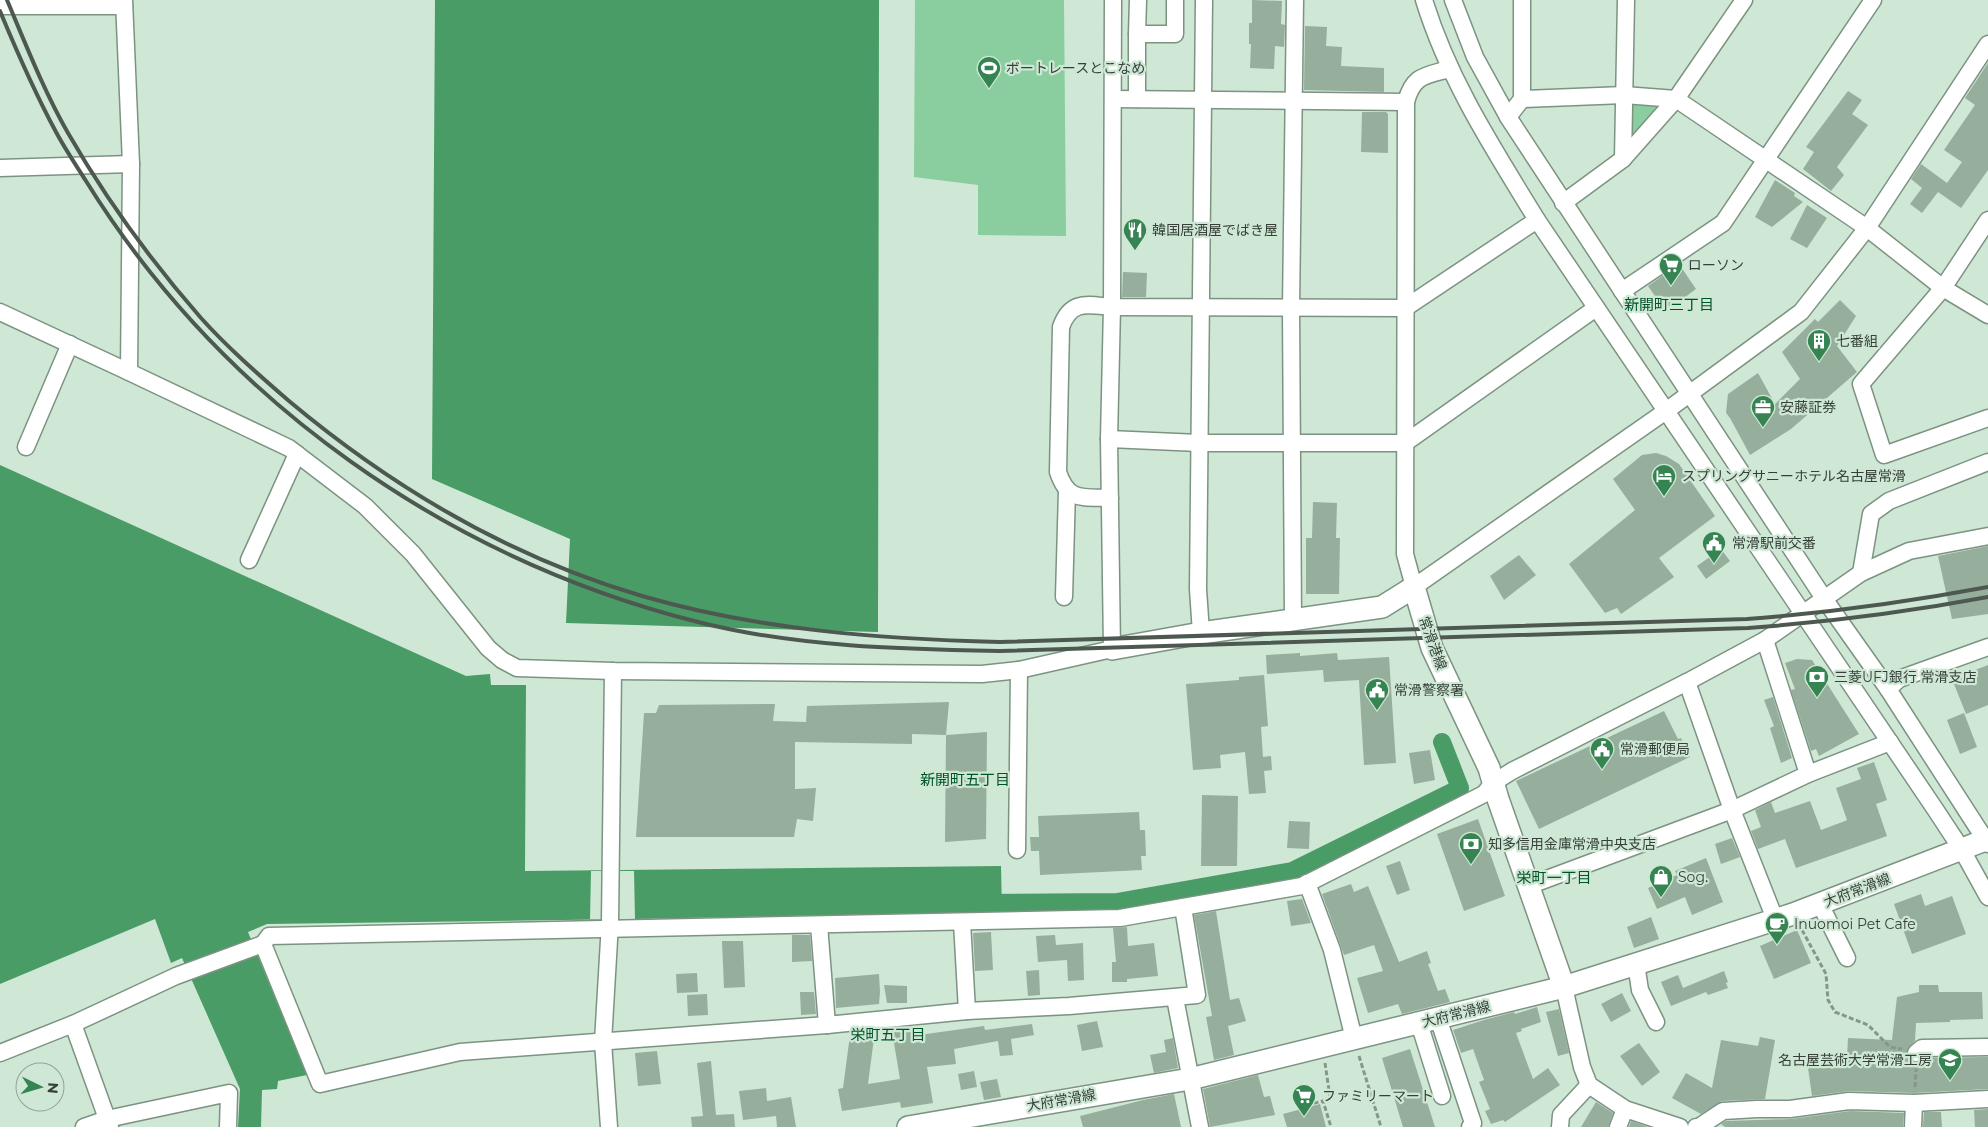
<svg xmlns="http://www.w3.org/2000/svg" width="1988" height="1127" viewBox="0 0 1988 1127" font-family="Montserrat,'Noto Sans JP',sans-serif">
<rect width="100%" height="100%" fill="#cfe8d5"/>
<g fill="#8acd9e">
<polygon points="915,0 1064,0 1066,236 978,235 978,185 914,177"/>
<polygon points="1624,95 1676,99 1623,159"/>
</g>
<g fill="#499c66">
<polygon points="435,0 879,0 878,632 566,623 570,539 432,479"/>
<polygon points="0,465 466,676 490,674 491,685 526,685 525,871 1001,866 1002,912 635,919 267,924 248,932 307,1075 278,1081 277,1089 262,1090 261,1127 238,1127 240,1089 182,958 171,963 155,919 0,984"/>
</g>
<polygon fill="#cfe8d5" points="591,871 634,871 635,919 590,919"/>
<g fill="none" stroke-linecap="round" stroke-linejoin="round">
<polyline stroke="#499c66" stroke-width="18" points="978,903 1117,902 1292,871 1460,788 1442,742"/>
</g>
<g fill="#96ae9c">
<polygon points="1252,0 1282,1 1281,24 1285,25 1284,47 1275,46 1274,69 1250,68 1251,44 1249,44 1249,23 1252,23"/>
<polygon points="1305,26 1327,27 1326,46 1342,47 1341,66 1384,68 1384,92 1304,90"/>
<polygon points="1988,63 1988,170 1961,208 1938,192 1922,213 1910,204 1922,188 1911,179 1921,164 1947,183 1962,162 1944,150 1975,105 1965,98"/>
<polygon points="1848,91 1862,100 1852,114 1868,125 1837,167 1844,175 1831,191 1803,169 1814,152 1806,147"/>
<polygon points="1362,112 1386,112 1388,114 1388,153 1361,152"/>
<polygon points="1775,180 1795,193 1794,196 1803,202 1772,227 1755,217"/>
<polygon points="1807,205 1827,218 1807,248 1790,239"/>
<polygon points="1679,264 1696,289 1673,306 1662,306 1648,286"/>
<polygon points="1123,272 1147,273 1146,297 1122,297"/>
<polygon points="1840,300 1856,316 1837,346 1857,372 1791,429 1750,455 1730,418 1726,413 1728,394 1758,373 1775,404 1800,379 1782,352 1815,319 1818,322"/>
<polygon points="1656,453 1666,456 1679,464 1715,516 1659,558 1674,577 1621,614 1617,608 1605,613 1569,564 1635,510 1613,479 1642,455"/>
<polygon points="1313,502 1337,503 1336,538 1340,538 1339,594 1306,594 1306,538 1312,538"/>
<polygon points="1988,546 1988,614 1952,619 1938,556"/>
<polygon points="1721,549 1730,561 1706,579 1697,566"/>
<polygon points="1519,555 1536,575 1504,600 1490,576"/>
<polygon points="1300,653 1300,656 1337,653 1338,660 1389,657 1396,763 1364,765 1359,680 1324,682 1323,670 1267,674 1266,655"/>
<polygon points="1797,659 1812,660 1859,734 1819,756 1816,749 1811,751 1791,690 1795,689 1785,663"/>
<polygon points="1988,665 1988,705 1966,714 1952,679"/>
<polygon points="1264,675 1268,726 1261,727 1263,757 1271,756 1272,770 1264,771 1266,793 1249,794 1245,752 1220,755 1221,768 1193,770 1186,684 1239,680 1239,677"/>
<polygon points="1773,697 1792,758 1781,763 1770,728 1774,726 1764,700"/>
<polygon points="949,702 946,735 912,734 912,744 795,742 795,789 816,788 813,821 797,819 794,837 636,837 644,713 656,713 659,705 775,704 773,721 806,722 807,706"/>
<polygon points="1664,711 1678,739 1681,738 1690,757 1539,829 1516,781"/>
<polygon points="1964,713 1977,747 1960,754 1947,720"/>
<polygon points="987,732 986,839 945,842 946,735"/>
<polygon points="1430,750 1435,780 1414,784 1409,753"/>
<polygon points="1874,762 1887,800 1876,804 1887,836 1796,868 1785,839 1758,849 1751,831 1761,827 1755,810 1771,802 1775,813 1810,801 1821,830 1845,821 1847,820 1836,788 1861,779 1857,768"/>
<polygon points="1202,795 1238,796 1237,866 1201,866"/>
<polygon points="1139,812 1140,830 1145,830 1146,856 1141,856 1142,870 1040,875 1039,851 1031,851 1030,837 1039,837 1038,816"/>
<polygon points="1478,819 1505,896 1464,911 1437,834"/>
<polygon points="1289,821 1310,822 1309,849 1287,848"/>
<polygon points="1732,838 1740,857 1721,864 1715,844"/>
<polygon points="1706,858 1723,902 1692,915 1685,897 1657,909 1648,888 1677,875 1675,871"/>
<polygon points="1400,861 1410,890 1397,895 1386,866"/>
<polygon points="1351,884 1354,892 1368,886 1399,962 1427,951 1431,963 1428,964 1438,991 1445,989 1450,1002 1402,1014 1398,1004 1368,1013 1357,978 1383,971 1374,945 1344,955 1322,894"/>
<polygon points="1921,894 1925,906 1952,896 1966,934 1912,954 1894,904"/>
<polygon points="1302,899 1311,923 1291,926 1287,901"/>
<polygon points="1216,911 1230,1000 1239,998 1246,1021 1228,1026 1234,1055 1214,1060 1206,1017 1212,1016 1194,915"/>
<polygon points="1651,917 1659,939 1634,948 1627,927"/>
<polygon points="1127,927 1128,946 1154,943 1158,976 1127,979 1127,982 1112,982 1112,962 1116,962 1113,928"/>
<polygon points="1797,930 1811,963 1774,979 1760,946"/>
<polygon points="991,932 993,970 975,971 973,933"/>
<polygon points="792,935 810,935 812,961 792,962"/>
<polygon points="1055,935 1056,945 1083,943 1084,980 1068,981 1067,960 1038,962 1036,936"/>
<polygon points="722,941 743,941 745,987 724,988"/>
<polygon points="1039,970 1040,995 1028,996 1026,971"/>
<polygon points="1724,971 1728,982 1726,983 1728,988 1708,995 1706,992 1671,1006 1661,982 1678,975 1683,988"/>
<polygon points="697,973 698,992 677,993 676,974"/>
<polygon points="879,974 880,992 879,1004 836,1008 835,978"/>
<polygon points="884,985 907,986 907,1003 887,1003"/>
<polygon points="1919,985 1938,985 1939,992 1982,992 1983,1019 1950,1020 1950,1022 1916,1023 1915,1041 1907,1050 1908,1059 1917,1063 1926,1058 1988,1057 1988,1089 1914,1093 1849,1091 1812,1096 1808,1068 1845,1063 1845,1057 1847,1058 1848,1038 1892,1040 1897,997 1919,992"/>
<polygon points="800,992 814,992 816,1014 801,1015"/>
<polygon points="1622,993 1631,1011 1611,1022 1601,1004"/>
<polygon points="707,994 708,1015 688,1016 687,995"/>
<polygon points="1537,1007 1541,1022 1521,1029 1522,1031 1516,1033 1533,1079 1548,1068 1560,1085 1505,1122 1503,1120 1491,1124 1485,1111 1490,1109 1479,1082 1484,1080 1473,1049 1461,1053 1453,1030 1484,1020 1514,1012 1515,1014"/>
<polygon points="1559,1009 1569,1053 1558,1056 1546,1012"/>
<polygon points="1097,1021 1103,1047 1082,1051 1077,1025"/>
<polygon points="1032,1024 1034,1035 1011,1039 1013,1055 1000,1056 998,1041 954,1049 956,1064 927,1067 933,1103 901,1108 900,1102 842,1111 838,1089 843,1088 850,1035 874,1038 868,1084 900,1079 892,1031 917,1027 919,1035 984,1026 985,1030"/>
<polygon points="1760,1037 1775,1040 1765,1099 1722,1101 1701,1114 1672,1098 1686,1073 1712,1088 1721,1040 1758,1046"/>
<polygon points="1173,1038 1178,1068 1154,1073 1150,1055 1166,1052 1164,1040"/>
<polygon points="1639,1043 1660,1072 1642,1086 1620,1056"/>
<polygon points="1410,1049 1435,1127 1403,1127 1382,1058"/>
<polygon points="657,1051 661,1084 638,1086 635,1053"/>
<polygon points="711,1061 716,1115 734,1114 735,1127 692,1127 691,1117 703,1116 697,1063"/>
<polygon points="974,1071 977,1087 961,1090 958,1074"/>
<polygon points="1258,1075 1264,1097 1270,1096 1275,1115 1210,1127 1203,1089"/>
<polygon points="997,1079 1001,1097 984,1100 980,1082"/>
<polygon points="766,1088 767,1101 791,1097 796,1127 777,1127 776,1116 743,1120 739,1091"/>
<polygon points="1174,1094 1181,1127 1083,1127 1080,1116 1143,1100"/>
<polygon points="1596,1102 1613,1113 1608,1127 1581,1127"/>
<polygon points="1320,1104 1326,1127 1287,1127 1283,1114"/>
<polygon points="1988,1109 1988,1127 1975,1127 1974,1110"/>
<polygon points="1850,1111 1904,1113 1903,1127 1725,1127 1721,1124 1726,1121 1791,1119"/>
<polygon points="1924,1112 1941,1112 1942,1127 1923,1127"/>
<polygon points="1631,1121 1648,1127 1629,1127"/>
</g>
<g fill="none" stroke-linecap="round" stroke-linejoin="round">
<g stroke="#7c9382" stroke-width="19">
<g id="minor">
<polyline points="124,0 131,164 129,372 289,448 365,506 413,554 488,648 502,660 517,668 613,671 982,674 1019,670 1112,649 1109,439 1112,307 1113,0"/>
<path d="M1424,0c25,81 69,148 113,220l398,589 27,41 26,47"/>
<polyline points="1453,0 1475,57 1508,117 1825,600 1888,689 1988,844"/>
<polyline points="1522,0 1522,99"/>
<polyline points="0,6 124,6"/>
<polyline points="1137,34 1138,0"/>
<path d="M1449,69c-24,7 -36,6 -43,33l-1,452 9,33 252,-176 135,-99 66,-84 121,-184"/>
<polyline points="1114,99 1406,102"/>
<polyline points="1137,99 1137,34 1175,34 1175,0"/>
<polyline points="1508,117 1522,99 1624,95 1676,99 1867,228 1943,288 1988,315"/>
<polyline points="1623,159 1626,0"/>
<polyline points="0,168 131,164"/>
<polyline points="1563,203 1623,159 1676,99 1744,0"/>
<polyline points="1988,220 1943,288 1861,384 1884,455 1988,418"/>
<polyline points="1622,291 1723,223 1873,0"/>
<polyline points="0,312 129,372"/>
<polyline points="1109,439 1199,443 1405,443 1596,308"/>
<polyline points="26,447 70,344"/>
<path d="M1110,498c-28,-1 -42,4 -52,-26l3,-145c10,-28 27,-22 51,-20l293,1 132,-88"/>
<polyline points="249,560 297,454"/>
<polyline points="1861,573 1871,514 1889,501 1988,462"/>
<polyline points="1064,597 1067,490"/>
<polyline points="1293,620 1291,308 1295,0"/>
<polyline points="1201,633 1198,589 1204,0"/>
<polyline points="1765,640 1808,774"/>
<polyline points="1687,682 1732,810 1775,919"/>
<polyline points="1888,689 1899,679 1988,647"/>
<polyline points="1017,850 1019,670"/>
<polyline points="1307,883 1332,950 1354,1039"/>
<polyline points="1528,886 1732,810 1808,774 1890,742"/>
<polyline points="1820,904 1847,958"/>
<polyline points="962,922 967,1011"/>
<polyline points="819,925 827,1025"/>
<polyline points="263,944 320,1084 460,1052 827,1025 967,1011 1069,1006 1197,995 1183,907"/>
<polyline points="1636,964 1640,990 1656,1022"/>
<polyline points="1564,987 1582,1067 1589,1085 1625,1109 1680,1127"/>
<polyline points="1175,998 1200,1127"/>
<polyline points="1438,1018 1473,1123 1470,1127"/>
<polyline points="1419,1023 1442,1096"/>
<polyline points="73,1024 110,1127"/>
<polyline points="0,1053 73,1024 176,976 263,944 269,936 1120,918 1302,886 1484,794 1493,783 1512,771 1687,682 1765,640 1861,573 1909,551 1988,536"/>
<polyline points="1916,1053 1922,1048 1988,1047"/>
<polyline points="84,1127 107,1119 229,1093 228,1127"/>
<polyline points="609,1127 603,1042 610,923 613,671"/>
<polyline points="1560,1127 1561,1115 1589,1085"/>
<polyline points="1618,1127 1625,1109"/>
<polyline points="1696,1127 1699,1127 1723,1111 1757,1109 1790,1109 1849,1101 1914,1103 1988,1099"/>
<polyline points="1913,1127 1914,1103"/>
</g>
</g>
<g stroke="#7c9382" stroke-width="24">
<g id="major">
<polyline points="1112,649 1201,633 1382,607 1414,587 1432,648 1489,768 1498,799 1564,987"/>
<polyline points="908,1127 1190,1079 1564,987 1793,914 1988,839"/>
</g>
</g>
<g stroke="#86978a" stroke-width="3" stroke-dasharray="5 2.5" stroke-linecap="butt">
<polyline points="1802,930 1826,974 1828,1000 1835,1012 1868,1025 1890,1047 1902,1049"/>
<polyline points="1359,1056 1381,1127"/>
<polyline points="1915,1087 1916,1069"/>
<polyline points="1323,1101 1330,1097 1325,1063"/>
<polyline points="1299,1107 1323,1101 1331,1127"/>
</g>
<use href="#minor" stroke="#fff" stroke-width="16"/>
<use href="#major" stroke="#fff" stroke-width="21"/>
<g stroke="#4d5950" stroke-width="4">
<path d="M7,0c19,45 37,91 61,133 38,66 83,128 133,185 27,30 58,57 88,83 104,87 223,157 353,195 117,34 238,43 358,46l747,-23c81,-6 161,-17 241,-32"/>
<path d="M0,11c17,41 35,82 56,121 9,17 20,33 30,49 138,222 363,379 616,442 97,24 199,26 298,28l748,-23c81,-6 160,-16 240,-31"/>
</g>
</g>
<defs>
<g id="stadium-pin" transform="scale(1.25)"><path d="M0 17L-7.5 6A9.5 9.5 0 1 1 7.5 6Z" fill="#378453" stroke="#cfe8d5"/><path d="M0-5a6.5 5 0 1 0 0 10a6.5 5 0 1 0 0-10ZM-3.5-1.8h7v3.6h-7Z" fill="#fff"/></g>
<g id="restaurant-pin" transform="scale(1.25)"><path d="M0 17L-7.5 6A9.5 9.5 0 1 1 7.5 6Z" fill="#378453" stroke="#cfe8d5"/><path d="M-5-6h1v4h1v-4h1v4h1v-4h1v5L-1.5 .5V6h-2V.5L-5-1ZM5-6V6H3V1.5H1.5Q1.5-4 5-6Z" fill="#fff"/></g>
<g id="supermarket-pin" transform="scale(1.25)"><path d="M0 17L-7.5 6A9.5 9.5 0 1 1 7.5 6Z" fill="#378453" stroke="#cfe8d5"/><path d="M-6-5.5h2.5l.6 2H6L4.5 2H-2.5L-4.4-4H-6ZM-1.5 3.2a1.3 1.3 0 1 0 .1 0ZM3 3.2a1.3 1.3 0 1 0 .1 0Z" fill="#fff"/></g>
<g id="building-pin" transform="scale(1.25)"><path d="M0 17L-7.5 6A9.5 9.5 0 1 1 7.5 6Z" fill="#378453" stroke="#cfe8d5"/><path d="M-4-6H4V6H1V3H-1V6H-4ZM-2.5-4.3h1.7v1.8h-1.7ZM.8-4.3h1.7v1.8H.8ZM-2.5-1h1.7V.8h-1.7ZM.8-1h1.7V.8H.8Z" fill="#fff"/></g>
<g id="office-pin" transform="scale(1.25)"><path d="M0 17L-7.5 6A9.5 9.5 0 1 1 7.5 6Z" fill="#378453" stroke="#cfe8d5"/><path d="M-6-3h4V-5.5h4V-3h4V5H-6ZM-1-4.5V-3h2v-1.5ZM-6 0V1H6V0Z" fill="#fff"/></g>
<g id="hotel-pin" transform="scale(1.25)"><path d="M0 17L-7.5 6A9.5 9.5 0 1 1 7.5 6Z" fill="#378453" stroke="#cfe8d5"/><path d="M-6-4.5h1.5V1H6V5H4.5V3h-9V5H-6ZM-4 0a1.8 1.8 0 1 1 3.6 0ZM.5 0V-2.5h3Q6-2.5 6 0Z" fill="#fff"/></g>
<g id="civic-pin" transform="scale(1.25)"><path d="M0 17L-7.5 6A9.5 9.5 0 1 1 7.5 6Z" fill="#378453" stroke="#cfe8d5"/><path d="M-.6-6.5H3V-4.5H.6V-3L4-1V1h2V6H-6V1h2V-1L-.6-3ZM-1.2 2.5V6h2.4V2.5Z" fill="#fff"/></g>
<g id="bank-pin" transform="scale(1.25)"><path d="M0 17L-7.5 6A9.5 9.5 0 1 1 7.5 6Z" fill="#378453" stroke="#cfe8d5"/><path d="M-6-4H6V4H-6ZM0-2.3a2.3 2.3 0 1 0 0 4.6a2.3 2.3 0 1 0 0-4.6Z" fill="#fff"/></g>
<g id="shop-pin" transform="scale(1.25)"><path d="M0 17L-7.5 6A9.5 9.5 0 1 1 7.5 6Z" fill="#378453" stroke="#cfe8d5"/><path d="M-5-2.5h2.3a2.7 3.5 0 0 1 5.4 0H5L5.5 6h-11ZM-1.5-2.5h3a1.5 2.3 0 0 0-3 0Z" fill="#fff"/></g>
<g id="cafe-pin" transform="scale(1.25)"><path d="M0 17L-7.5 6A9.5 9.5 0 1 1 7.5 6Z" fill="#378453" stroke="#cfe8d5"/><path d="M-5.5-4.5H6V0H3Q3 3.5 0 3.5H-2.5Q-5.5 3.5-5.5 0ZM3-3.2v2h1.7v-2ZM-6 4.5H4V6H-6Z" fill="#fff"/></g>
<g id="university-pin" transform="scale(1.25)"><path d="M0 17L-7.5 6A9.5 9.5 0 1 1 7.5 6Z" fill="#378453" stroke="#cfe8d5"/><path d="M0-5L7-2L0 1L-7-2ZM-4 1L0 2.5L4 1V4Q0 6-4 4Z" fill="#fff"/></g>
</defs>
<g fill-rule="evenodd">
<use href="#stadium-pin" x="989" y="68"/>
<use href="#restaurant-pin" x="1135" y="230"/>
<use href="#supermarket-pin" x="1671" y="265"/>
<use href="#building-pin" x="1819" y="341"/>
<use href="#office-pin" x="1763" y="407"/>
<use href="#hotel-pin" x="1664" y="476"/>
<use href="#civic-pin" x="1714" y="543"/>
<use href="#bank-pin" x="1817" y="677"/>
<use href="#civic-pin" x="1377" y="690"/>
<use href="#civic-pin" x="1602" y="749"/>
<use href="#bank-pin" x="1471" y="844"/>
<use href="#shop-pin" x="1661" y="877"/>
<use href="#cafe-pin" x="1777" y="924"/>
<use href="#university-pin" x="1950" y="1060"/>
<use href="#supermarket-pin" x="1304" y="1096"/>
</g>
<g text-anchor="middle" stroke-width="4.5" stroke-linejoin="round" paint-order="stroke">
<g font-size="14" fill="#364039" stroke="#cfe8d5" text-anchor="start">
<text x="1006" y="73">ボートレースとこなめ</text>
<text x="1152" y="235">韓国居酒屋でばき屋</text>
<text x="1688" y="270">ローソン</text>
<text x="1836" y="346">七番組</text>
<text x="1780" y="412">安藤証券</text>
<text x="1682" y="481">スプリングサニーホテル名古屋常滑</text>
<text x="1732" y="548">常滑駅前交番</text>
<text x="1834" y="682">三菱UFJ銀行 常滑支店</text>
<text x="1394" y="695">常滑警察署</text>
<text x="1620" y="754">常滑郵便局</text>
<text x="1488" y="849">知多信用金庫常滑中央支店</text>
<text x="1678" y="882">Sog.</text>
<text x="1794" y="929">Inuomoi Pet Cafe</text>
<text x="1932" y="1065" text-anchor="end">名古屋芸術大学常滑工房</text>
<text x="1322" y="1101">ファミリーマート</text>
</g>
<g font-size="14" fill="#364039" stroke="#cfe8d5">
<text transform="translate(1433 643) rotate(70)" y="5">常滑港線</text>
<text transform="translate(1857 890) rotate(-21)" y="5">大府常滑線</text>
<text transform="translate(1456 1014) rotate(-14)" y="5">大府常滑線</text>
<text transform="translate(1061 1100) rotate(-10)" y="5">大府常滑線</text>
</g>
<g font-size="15" fill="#005328" stroke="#cfe8d5">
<text x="1669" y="310">新開町三丁目</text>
<text x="965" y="785">新開町五丁目</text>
<text x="1554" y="883">栄町一丁目</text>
<text x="888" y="1040">栄町五丁目</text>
</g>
</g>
<g transform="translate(40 1087) rotate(95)"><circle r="24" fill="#cfe8d5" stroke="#92a597"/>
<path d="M0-4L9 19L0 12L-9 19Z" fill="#378453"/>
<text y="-8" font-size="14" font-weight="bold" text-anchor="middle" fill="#364039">N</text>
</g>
</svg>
